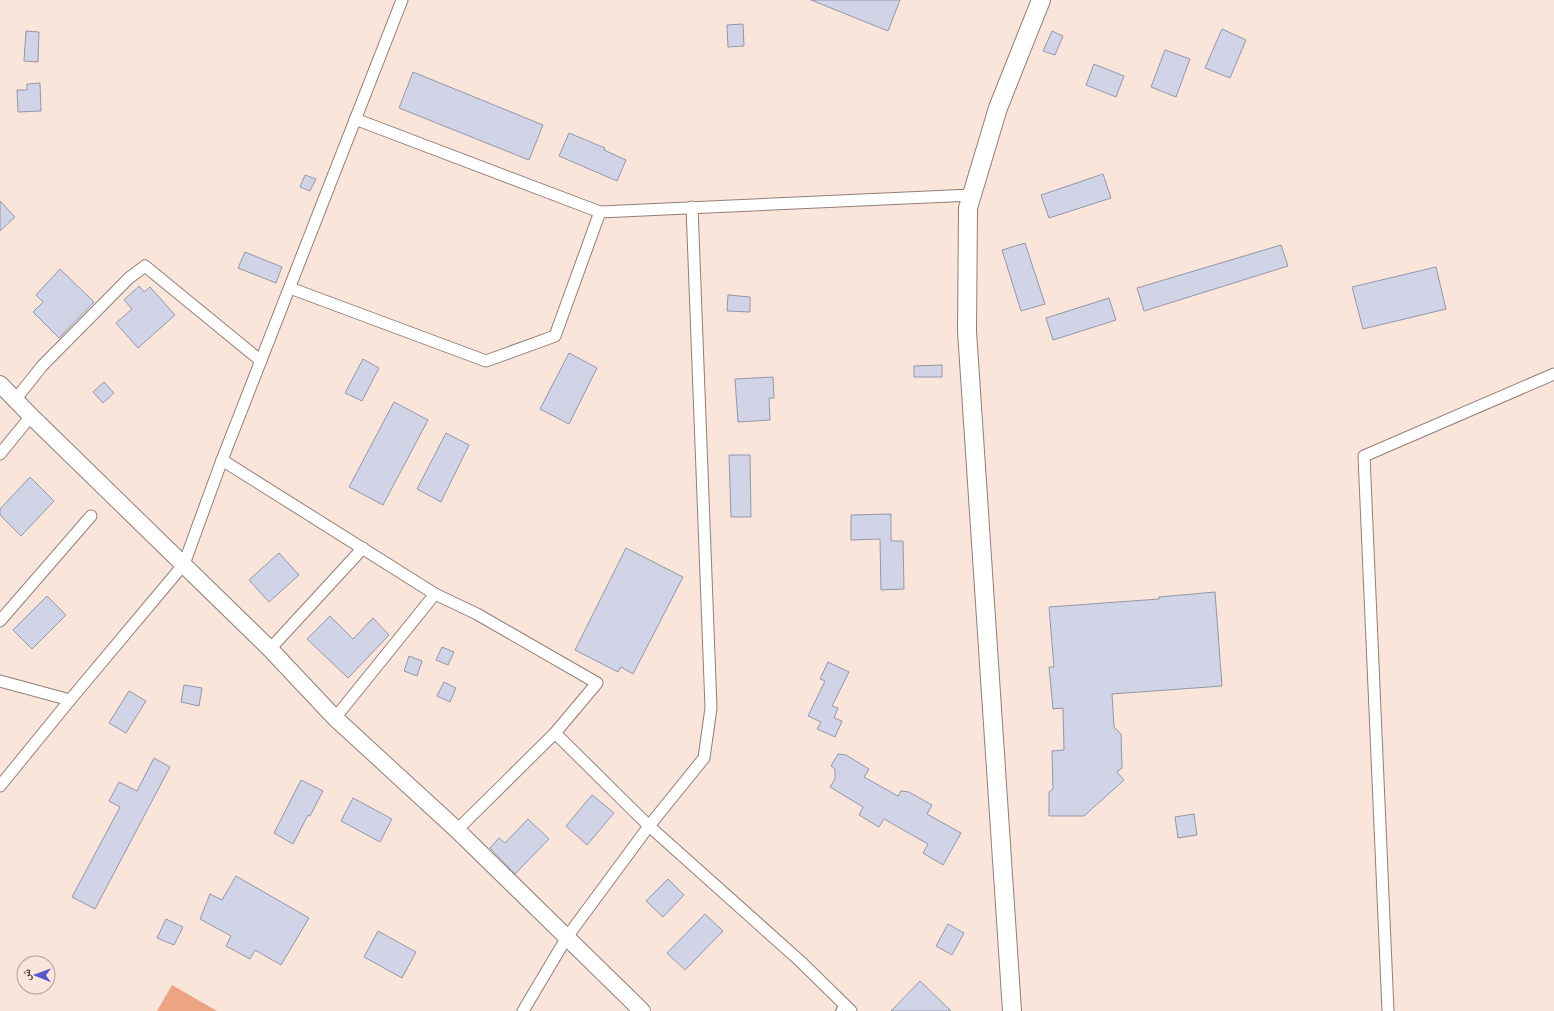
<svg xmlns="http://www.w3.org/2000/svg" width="1554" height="1011" viewBox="0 0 1554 1011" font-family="'IBM Plex Sans','Noto Naskh Arabic',sans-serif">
<rect width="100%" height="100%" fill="#fae5db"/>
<polygon fill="#eda482" points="172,985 217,1011 157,1011"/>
<g fill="#d1d4e7" stroke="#9497a9">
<polygon points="811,0 900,0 888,31"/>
<polygon points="743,24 744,46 728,47 727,25"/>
<polygon points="1222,29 1246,40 1230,78 1205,68"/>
<polygon points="26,31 39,32 38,62 24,61"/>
<polygon points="1052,31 1063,36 1055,55 1043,51"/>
<polygon points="1165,50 1190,59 1176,97 1151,87"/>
<polygon points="1094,64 1124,76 1116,97 1086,85"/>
<polygon points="413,72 543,125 529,160 399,108"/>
<polygon points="40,83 41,111 18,112 17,90 27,90 27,84"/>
<polygon points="569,133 605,148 604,150 626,160 617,181 559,156"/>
<polygon points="1103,174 1111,198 1049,218 1041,195"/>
<polygon points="305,175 316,179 310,191 300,187"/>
<polygon points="0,201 15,217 0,231"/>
<polygon points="1025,243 1045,304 1021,311 1002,250"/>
<polygon points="1281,245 1288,266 1144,311 1137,288"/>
<polygon points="245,252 282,267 276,283 238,268"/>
<polygon points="1436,267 1446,309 1363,329 1352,287"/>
<polygon points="60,269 94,302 59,338 33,312 43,302 36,295"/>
<polygon points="139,286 144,292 150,287 175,315 138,348 116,323 132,309 124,300"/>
<polygon points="728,295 750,297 750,312 727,311"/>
<polygon points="1109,298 1116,320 1053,340 1046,318"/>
<polygon points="569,353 597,368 569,424 540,409"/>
<polygon points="363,359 379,368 362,401 345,393"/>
<polygon points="942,365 942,377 914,377 914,366"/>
<polygon points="773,377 774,398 769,398 770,420 738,422 735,379"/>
<polygon points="104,382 114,393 103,403 93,392"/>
<polygon points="394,402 428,420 383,505 349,487"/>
<polygon points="446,433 469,445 441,502 417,489"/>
<polygon points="729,455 750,455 751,517 731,517"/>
<polygon points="30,477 54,501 21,536 0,515 0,509"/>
<polygon points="891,514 891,541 903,541 904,589 881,590 880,539 851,540 851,515"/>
<polygon points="626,548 683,577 633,674 621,667 618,672 575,650"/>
<polygon points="279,553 299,575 269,602 249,580"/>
<polygon points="1215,592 1222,686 1112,694 1114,727 1121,734 1122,768 1117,772 1124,780 1084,816 1049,816 1049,792 1053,789 1052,751 1064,750 1063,708 1053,709 1049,667 1054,667 1049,607 1159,599 1159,597"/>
<polygon points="47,596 66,615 32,649 13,630"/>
<polygon points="330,616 353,639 373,618 389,635 348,678 307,639"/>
<polygon points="442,647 454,652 448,665 436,660"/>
<polygon points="409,656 422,661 417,676 404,671"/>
<polygon points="828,662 849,672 832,706 838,708 834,718 842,721 835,737 817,729 821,722 808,716 825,681 820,679"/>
<polygon points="444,682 456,688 450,702 437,696"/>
<polygon points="184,685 202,688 199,706 181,702"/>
<polygon points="129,691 146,701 126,733 109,723"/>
<polygon points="838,754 846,755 869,769 864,777 898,796 901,791 909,792 932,805 927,814 961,833 943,865 923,853 928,844 884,819 879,827 859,815 863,807 830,787 835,779 835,769 831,766"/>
<polygon points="154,758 170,767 95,909 72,897 120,807 109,801 119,782 137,791"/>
<polygon points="301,780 323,791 310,816 308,815 293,844 274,833"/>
<polygon points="592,795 614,813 587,845 566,826"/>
<polygon points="353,798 392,819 380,842 341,821"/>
<polygon points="1194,814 1197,835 1178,838 1175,817"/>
<polygon points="528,819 549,839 515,874 490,848 499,838 505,843"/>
<polygon points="236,876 309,918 281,965 255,950 250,959 226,946 231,936 200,919 210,894 222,900"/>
<polygon points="668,879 684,895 663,917 646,901"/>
<polygon points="705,914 723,931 685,970 667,953"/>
<polygon points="166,919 183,927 174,945 157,938"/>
<polygon points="948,924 964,933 952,955 936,946"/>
<polygon points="378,931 416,952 402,978 364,957"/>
<polygon points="920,981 951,1011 891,1011"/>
</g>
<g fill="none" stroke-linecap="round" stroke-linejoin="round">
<g stroke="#927f77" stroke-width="8">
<polyline id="service" points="839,1011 843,1003"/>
</g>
<g stroke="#927f77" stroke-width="13">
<g id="minor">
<polyline points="355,119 600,212 972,195"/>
<polyline points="290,288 486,361 555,336 600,212"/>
<polyline points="15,400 42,366 129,278 145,266 261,361"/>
<polyline points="0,454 31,416"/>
<polyline points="222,460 435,594 477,614 597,683 555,733 457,830"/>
<polyline points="0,621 91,516"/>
<polyline points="270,649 363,548"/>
<polyline points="0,681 70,700"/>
<polyline points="335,718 435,594"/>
<polyline points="555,733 649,826 800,961 851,1011"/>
<polyline points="0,786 70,700 184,564 222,460 402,0"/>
<polyline points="523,1011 567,937 649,826 704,758 711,708 692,207"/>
<polyline points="1388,1011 1364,456 1554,374"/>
</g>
</g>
<g stroke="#927f77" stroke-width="18">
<polyline id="secondary" points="0,384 31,416 270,649 335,718 457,830 642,1011"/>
</g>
<g stroke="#927f77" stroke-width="20">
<polyline id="primary" points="1012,1011 967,331 968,208 998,108 1041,0"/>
</g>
<use href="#service" stroke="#fff" stroke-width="5.5"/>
<use href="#minor" stroke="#fff" stroke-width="11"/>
<use href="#secondary" stroke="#fff" stroke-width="16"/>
<use href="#primary" stroke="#fff" stroke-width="18"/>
</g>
<g transform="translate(36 975) rotate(271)"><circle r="19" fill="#fae5db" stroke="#ae9f97"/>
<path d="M0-3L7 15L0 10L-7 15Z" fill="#5758d0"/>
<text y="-6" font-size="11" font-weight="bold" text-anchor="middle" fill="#3d3532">ش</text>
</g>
</svg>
